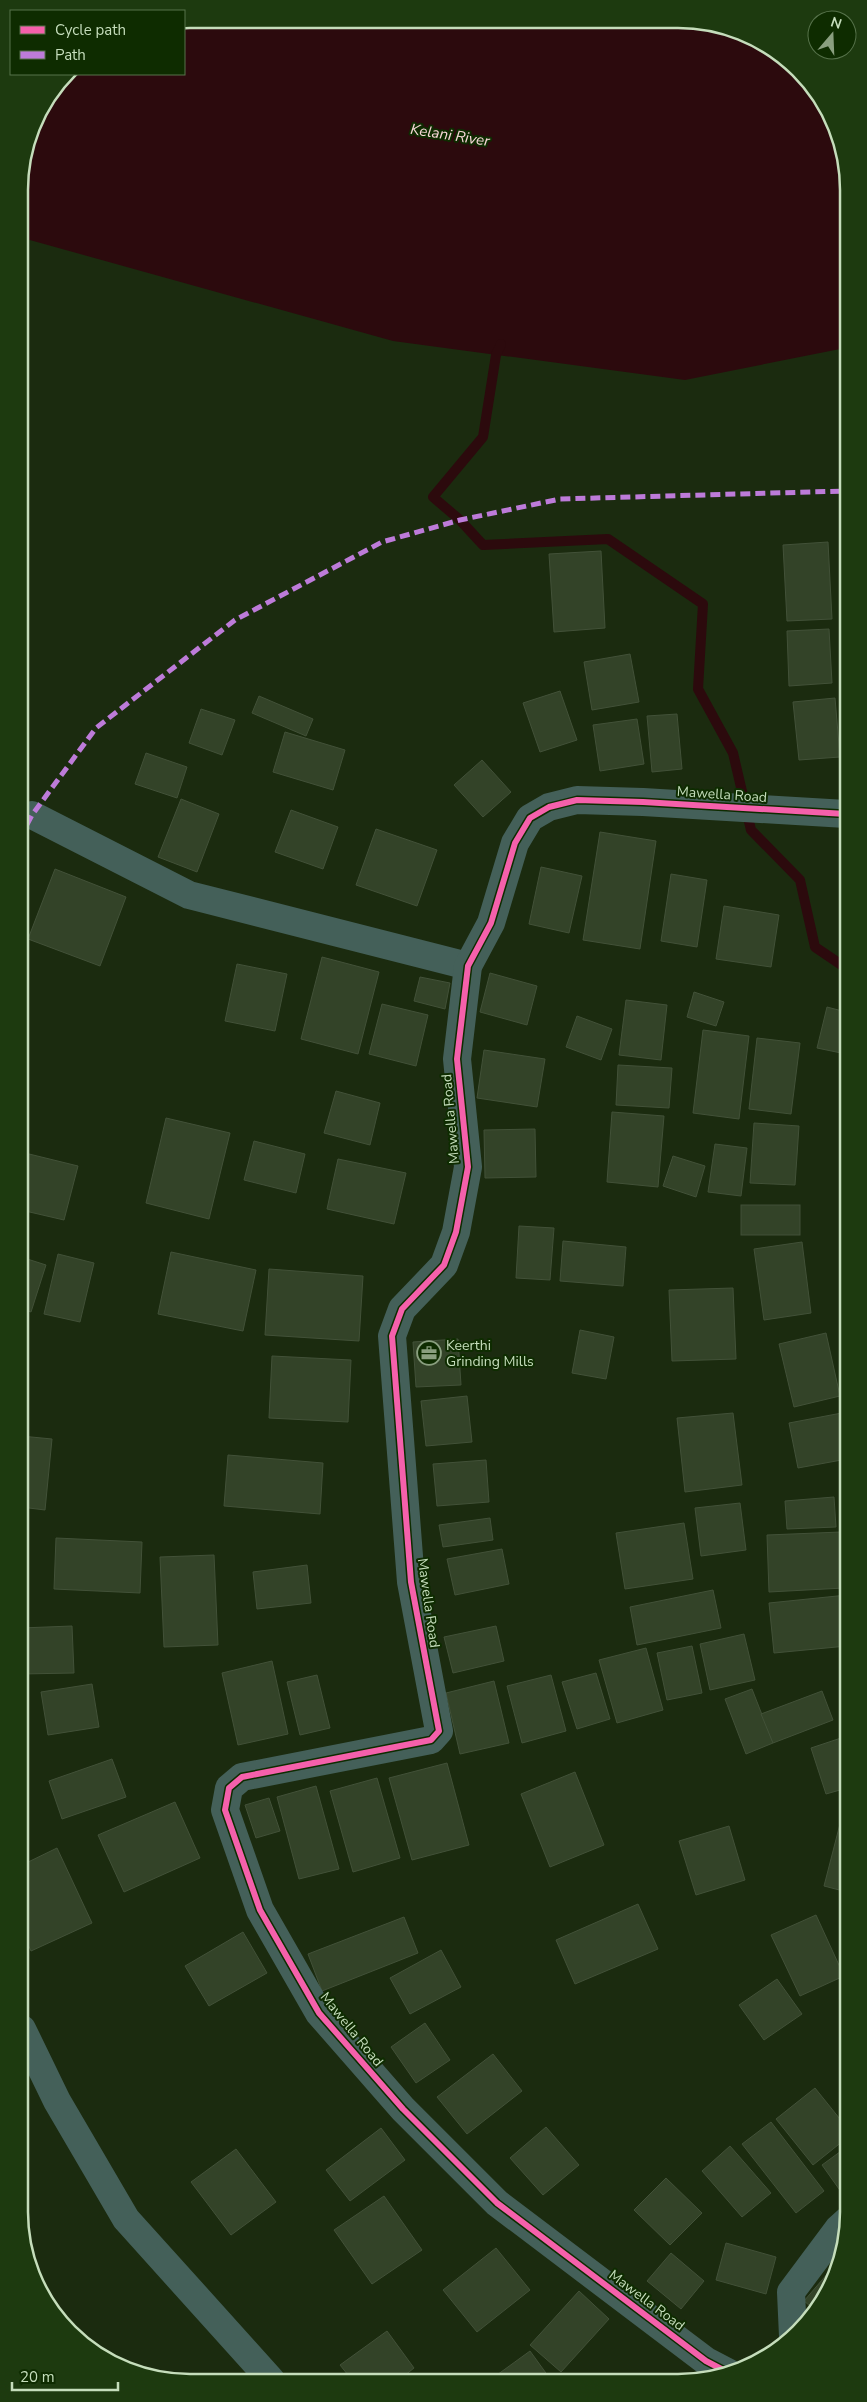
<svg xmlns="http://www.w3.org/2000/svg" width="867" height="2402" viewBox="0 0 867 2402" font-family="'Nunito Sans',sans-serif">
<rect width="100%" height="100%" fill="#1b2b0f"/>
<polygon fill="#2c0a0d" points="190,19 711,22 762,42 798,69 830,114 845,156 845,348 685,380 393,341 19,237 19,178 36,114 67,74 184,74 184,20"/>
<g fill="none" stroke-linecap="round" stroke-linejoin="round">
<polyline stroke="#2c0a0d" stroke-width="10" points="501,344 496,355 483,437 433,497 460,520 483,545 608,539 703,604 698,689 733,753 751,830 800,880 815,947 846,968"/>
</g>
<g fill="#334328" stroke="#425138">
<polygon points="828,542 832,619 787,621 783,545"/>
<polygon points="842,543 845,543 846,611"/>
<polygon points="601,551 605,628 554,632 549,554"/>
<polygon points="829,629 832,683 789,686 787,631"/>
<polygon points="630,654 639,702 592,710 584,662"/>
<polygon points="560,691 577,740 540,752 523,703"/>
<polygon points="259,696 313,719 306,736 252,713"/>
<polygon points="835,698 840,757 799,760 793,702"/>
<polygon points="201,709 235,720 222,755 189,743"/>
<polygon points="677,714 682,769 652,772 647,716"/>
<polygon points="637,719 644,764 600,771 593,725"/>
<polygon points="285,732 345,750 333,790 273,772"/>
<polygon points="146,753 187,767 177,798 135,784"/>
<polygon points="482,760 511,792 483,817 454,785"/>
<polygon points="181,799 219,814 197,872 158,857"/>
<polygon points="291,810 338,827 323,869 275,852"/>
<polygon points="376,829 437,850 417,906 356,885"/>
<polygon points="600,832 656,841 640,949 583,940"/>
<polygon points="541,867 582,876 569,933 529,924"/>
<polygon points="55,869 126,897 100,966 28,939"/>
<polygon points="671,874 707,880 697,947 661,941"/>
<polygon points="724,906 779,915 771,967 716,959"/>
<polygon points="322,957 379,972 358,1054 301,1039"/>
<polygon points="237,964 287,974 275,1031 225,1021"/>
<polygon points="490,973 537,986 527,1025 480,1012"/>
<polygon points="420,977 450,983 445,1009 414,1001"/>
<polygon points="694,992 724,1002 716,1026 687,1017"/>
<polygon points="626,1000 667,1005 661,1060 619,1055"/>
<polygon points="382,1004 428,1015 416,1066 369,1054"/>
<polygon points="827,1007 846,1012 846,1054 817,1048"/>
<polygon points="577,1016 612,1029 601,1060 566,1047"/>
<polygon points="703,1030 749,1036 739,1119 693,1113"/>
<polygon points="757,1038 800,1043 791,1114 749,1109"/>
<polygon points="484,1050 545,1059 537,1107 477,1098"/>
<polygon points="618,1065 672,1068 669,1108 616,1105"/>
<polygon points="336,1091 380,1103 370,1145 324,1133"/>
<polygon points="612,1112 664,1116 658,1187 607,1182"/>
<polygon points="166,1118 230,1133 209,1219 146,1203"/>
<polygon points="754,1123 799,1126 795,1185 750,1183"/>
<polygon points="535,1129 536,1177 485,1178 484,1130"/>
<polygon points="254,1141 305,1154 296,1193 244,1180"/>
<polygon points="715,1144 747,1148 741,1196 708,1192"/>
<polygon points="21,1152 78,1166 64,1220 21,1210"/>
<polygon points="673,1156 705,1166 696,1197 663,1186"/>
<polygon points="338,1159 406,1173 394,1224 327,1209"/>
<rect x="741" y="1205" width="59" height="30"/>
<polygon points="519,1226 554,1228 550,1280 516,1278"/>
<polygon points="563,1241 626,1247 623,1286 560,1281"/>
<polygon points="802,1242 811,1313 764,1320 754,1249"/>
<polygon points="171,1252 256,1270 243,1331 158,1314"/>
<polygon points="58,1254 94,1263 80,1322 44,1314"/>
<polygon points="21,1257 46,1265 31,1312 21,1308"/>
<polygon points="269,1269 363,1276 359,1341 265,1335"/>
<polygon points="733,1288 736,1359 672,1361 669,1290"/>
<polygon points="580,1330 614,1337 606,1379 572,1373"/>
<polygon points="826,1333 840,1396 794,1407 779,1344"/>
<polygon points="458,1339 461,1385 416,1387 413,1342"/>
<polygon points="272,1356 351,1360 348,1422 269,1418"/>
<polygon points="467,1396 472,1442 426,1446 421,1401"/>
<polygon points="847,1412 847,1459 798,1468 789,1423"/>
<polygon points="733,1413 742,1485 685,1492 677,1418"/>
<polygon points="21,1436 52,1439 45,1510 21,1507"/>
<polygon points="228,1455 323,1463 320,1514 224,1506"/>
<polygon points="486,1460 489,1502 437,1506 433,1464"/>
<polygon points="834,1497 836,1527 787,1529 785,1501"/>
<polygon points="740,1503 746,1550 701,1556 695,1508"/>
<polygon points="490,1518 493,1540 443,1547 439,1525"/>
<polygon points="684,1523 693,1579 625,1589 616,1533"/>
<polygon points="841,1532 844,1588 769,1592 767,1535"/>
<polygon points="56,1538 142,1542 140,1593 54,1589"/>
<polygon points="502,1549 509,1584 455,1595 447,1559"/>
<polygon points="214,1555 218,1645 164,1647 160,1557"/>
<polygon points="307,1565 311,1603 257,1609 253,1572"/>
<polygon points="713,1590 721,1628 637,1645 630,1607"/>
<polygon points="847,1595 847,1646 774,1653 769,1603"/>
<polygon points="72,1626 74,1673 21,1674 21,1628"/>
<polygon points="496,1626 504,1661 453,1673 444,1637"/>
<polygon points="744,1634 755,1680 710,1690 700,1644"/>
<polygon points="692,1646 702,1693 667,1700 657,1653"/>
<polygon points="646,1648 663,1710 617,1723 599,1660"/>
<polygon points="272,1661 288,1734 238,1745 222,1673"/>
<polygon points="596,1673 610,1719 577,1729 562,1682"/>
<polygon points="317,1675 330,1728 300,1735 287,1682"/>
<polygon points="551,1675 566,1731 522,1743 507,1686"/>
<polygon points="494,1681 509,1743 460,1754 446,1693"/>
<polygon points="92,1684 99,1727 48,1735 41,1692"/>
<polygon points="752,1689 773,1743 746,1754 725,1699"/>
<polygon points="822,1691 833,1720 773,1743 761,1714"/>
<polygon points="847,1736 847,1788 826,1794 811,1748"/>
<polygon points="112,1759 126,1797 62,1819 49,1781"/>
<polygon points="447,1763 469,1845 412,1860 389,1778"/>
<polygon points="575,1772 604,1845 550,1867 521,1794"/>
<polygon points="377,1778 400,1858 353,1872 330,1791"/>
<polygon points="316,1786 339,1869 299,1879 277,1797"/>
<polygon points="269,1798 280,1831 256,1838 245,1805"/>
<polygon points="175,1802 200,1858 124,1892 98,1835"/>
<polygon points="841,1820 847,1822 847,1892 824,1886"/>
<polygon points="729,1826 745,1880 696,1895 679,1841"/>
<polygon points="57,1848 92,1923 31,1951 22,1931 22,1865"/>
<polygon points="638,1904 658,1949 575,1984 556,1940"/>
<polygon points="816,1915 844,1976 800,1996 771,1935"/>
<polygon points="404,1917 418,1953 322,1991 308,1954"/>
<polygon points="243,1932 267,1973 209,2006 185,1966"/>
<polygon points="441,1950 461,1987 410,2014 390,1978"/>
<polygon points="777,1979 802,2014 764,2040 739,2005"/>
<polygon points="425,2023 450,2060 416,2083 391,2047"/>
<polygon points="493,2054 522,2091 467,2134 437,2097"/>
<polygon points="815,2088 848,2129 848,2137 813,2165 776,2119"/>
<polygon points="771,2122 824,2191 796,2213 742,2144"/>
<polygon points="546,2127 579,2165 543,2195 510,2158"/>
<polygon points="381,2128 405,2160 350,2201 326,2170"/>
<polygon points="730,2146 771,2193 742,2217 702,2171"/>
<polygon points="848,2146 848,2193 844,2196 822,2165"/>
<polygon points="236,2149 276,2202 231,2235 191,2182"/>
<polygon points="666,2178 702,2213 670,2245 634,2210"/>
<polygon points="384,2196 422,2250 372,2284 334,2230"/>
<polygon points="726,2243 776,2257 766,2294 716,2280"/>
<polygon points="496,2248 530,2290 477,2332 443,2290"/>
<polygon points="671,2253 704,2281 681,2309 647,2281"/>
<polygon points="840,2259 835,2277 815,2310 804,2301"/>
<polygon points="579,2291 609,2319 561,2372 530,2345"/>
<polygon points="387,2331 414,2368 399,2380 352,2380 340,2365"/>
<polygon points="530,2351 551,2380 490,2380"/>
</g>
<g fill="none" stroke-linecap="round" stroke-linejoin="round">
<g stroke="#446059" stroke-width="28">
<polyline points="32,815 189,895 468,966"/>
<polyline points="22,2029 57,2101 126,2219 271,2380"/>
<polyline points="793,2336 791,2292 838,2229 848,2220"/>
<polyline points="729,2373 706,2361 497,2203 403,2109 319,2013 260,1910 225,1810 229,1788 242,1777 431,1740 439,1731 411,1582 392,1336 402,1309 444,1265 456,1232 468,1167 457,1059 468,966 491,923 515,843 530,818 549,807 577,800 643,802 846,814"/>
</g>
<polyline stroke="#bd7bd9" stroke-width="5" stroke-dasharray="10 5" stroke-linecap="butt" points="20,838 32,815 96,728 235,620 382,542 460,520 560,499 845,491"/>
<g stroke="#0e2c00" stroke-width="9">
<polyline id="cycleway" points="729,2373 706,2361 497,2203 403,2109 319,2013 260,1910 225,1810 229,1788 242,1777 431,1740 439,1731 411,1582 392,1336 402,1309 444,1265 456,1232 468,1167 457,1059 468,966 491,923 515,843 530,818 549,807 577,800 643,802 846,814"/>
</g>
<use href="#cycleway" stroke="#f560ab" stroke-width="6"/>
</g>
<defs>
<g id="office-ring" transform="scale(1.25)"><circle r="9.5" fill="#0e2c00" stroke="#8a9f7f" stroke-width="1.5"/><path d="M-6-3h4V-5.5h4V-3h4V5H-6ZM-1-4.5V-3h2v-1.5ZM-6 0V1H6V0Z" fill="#8a9f7f"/></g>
</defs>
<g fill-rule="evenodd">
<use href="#office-ring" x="429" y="1353"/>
</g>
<g text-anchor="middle" stroke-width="4" stroke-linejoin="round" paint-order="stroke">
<g font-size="14" fill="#c5ddbb" stroke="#0e2c00">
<text transform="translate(722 794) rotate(4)" y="5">Mawella Road</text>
<text transform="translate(450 1119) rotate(-95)" y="5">Mawella Road</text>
<text transform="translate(429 1603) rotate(82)" y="5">Mawella Road</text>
<text transform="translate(352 2029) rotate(51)" y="5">Mawella Road</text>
<text transform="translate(647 2300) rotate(37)" y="5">Mawella Road</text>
</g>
<g font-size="14" fill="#c5ddbb" stroke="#0e2c00" text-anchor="start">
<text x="446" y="1350">Keerthi<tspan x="446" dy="16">Grinding Mills</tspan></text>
</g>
<g font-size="15" font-style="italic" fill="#fad8d9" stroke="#0e2c00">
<text transform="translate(450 135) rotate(9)" y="5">Kelani River</text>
</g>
</g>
<path d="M0 0H867V2402H0ZM190 28H678A162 162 0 0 1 840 190V2212A162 162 0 0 1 678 2374H190A162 162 0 0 1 28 2212V190A162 162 0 0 1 190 28Z" fill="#1d3a0f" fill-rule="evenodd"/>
<path fill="none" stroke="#c5ddbb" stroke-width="2.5" d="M190 28H678A162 162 0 0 1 840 190V2212A162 162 0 0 1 678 2374H190A162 162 0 0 1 28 2212V190A162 162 0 0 1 190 28Z"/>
<rect x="10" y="10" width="175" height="65" fill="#0e2c00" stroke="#57734b"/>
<rect x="20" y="26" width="25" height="8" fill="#f560ab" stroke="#57734b"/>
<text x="55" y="35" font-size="15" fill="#c5ddbb">Cycle path</text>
<rect x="20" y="51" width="25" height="8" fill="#bd7bd9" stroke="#57734b"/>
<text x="55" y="60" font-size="15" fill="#c5ddbb">Path</text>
<g transform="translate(832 35) rotate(19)"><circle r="24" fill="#0e2c00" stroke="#57734b"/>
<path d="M0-4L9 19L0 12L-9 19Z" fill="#8a9f7f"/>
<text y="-8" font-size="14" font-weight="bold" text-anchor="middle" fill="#c5ddbb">N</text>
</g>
<path d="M12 2382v8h106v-8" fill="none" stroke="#c5ddbb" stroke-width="2.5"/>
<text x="20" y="2382" font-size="15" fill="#c5ddbb" stroke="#0e2c00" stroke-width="4" paint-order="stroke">20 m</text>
</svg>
